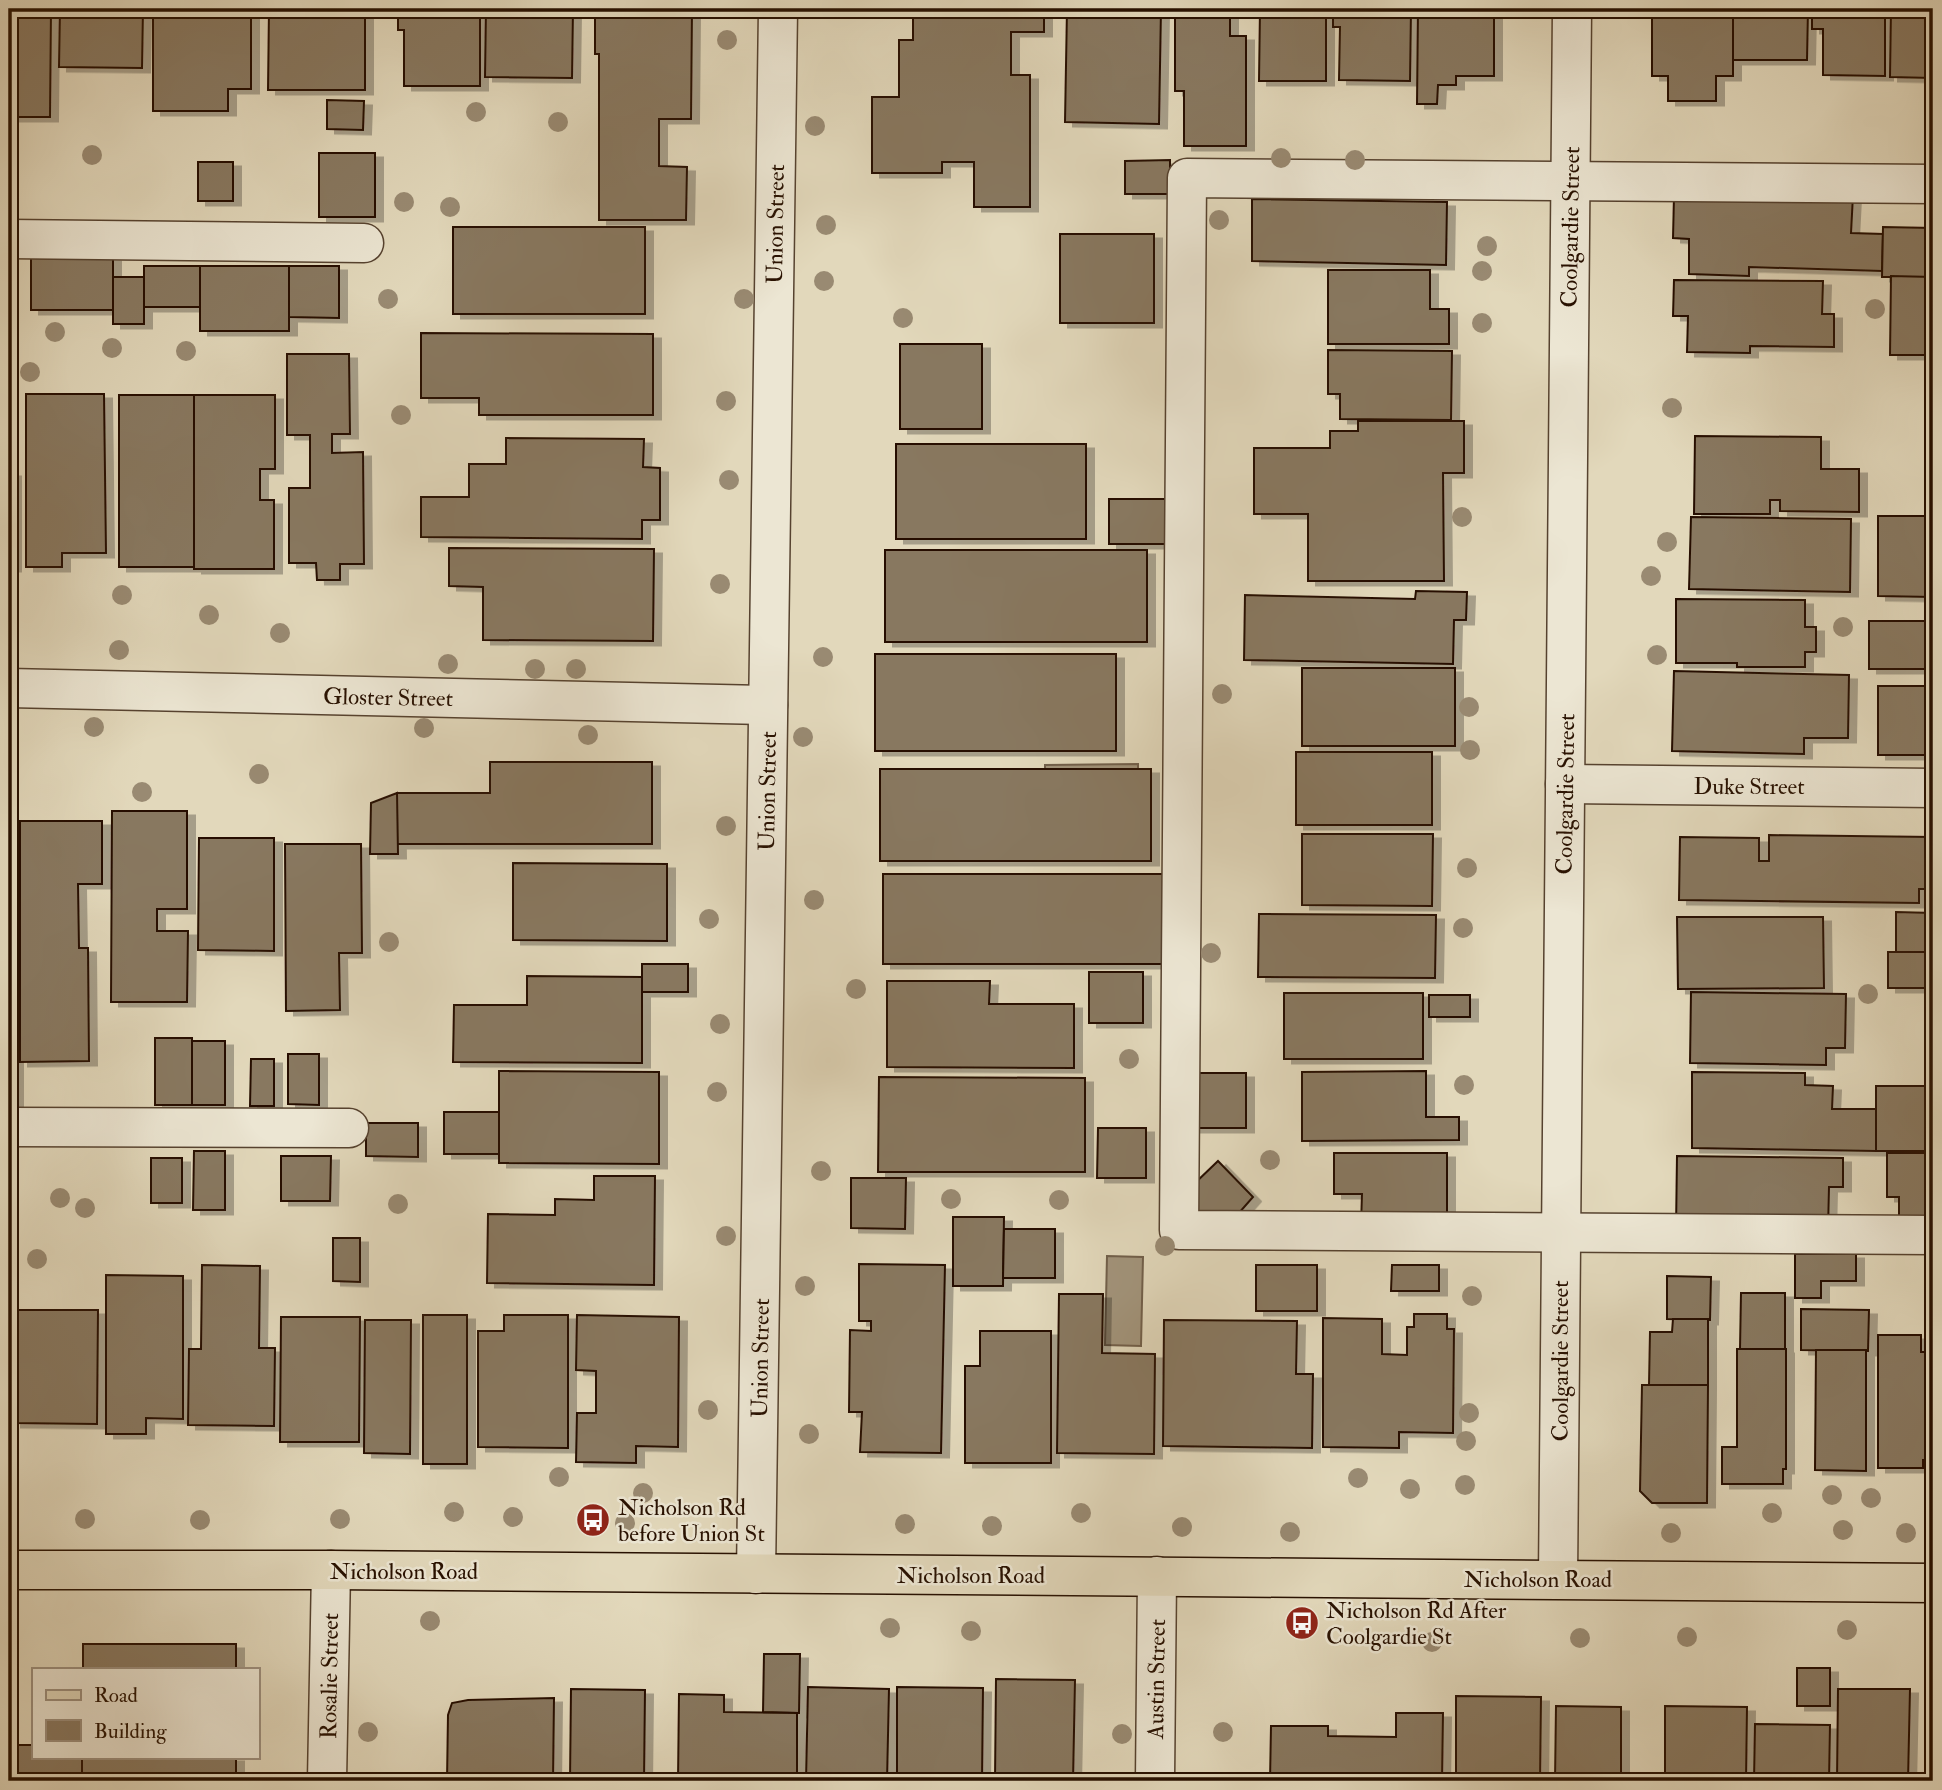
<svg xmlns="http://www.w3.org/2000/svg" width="1942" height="1790" viewBox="0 0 1942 1790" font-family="'IM FELL Double Pica',serif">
<defs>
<filter id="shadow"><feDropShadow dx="8" dy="4.5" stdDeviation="0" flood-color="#0004"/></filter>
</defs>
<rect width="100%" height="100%" fill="#e2d8bb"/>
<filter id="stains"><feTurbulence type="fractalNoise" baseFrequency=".00286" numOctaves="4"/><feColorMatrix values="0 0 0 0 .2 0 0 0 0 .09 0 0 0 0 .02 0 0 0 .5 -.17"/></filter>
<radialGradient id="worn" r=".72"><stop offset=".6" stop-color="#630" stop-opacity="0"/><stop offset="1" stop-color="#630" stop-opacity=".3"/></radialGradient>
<g fill="#a2947b" stroke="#715f4a" stroke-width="2">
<polygon points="1138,764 1138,783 1045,784 1045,765"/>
<polygon points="1107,1256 1143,1257 1141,1346 1105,1345"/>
</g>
<g fill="#887861" stroke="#271000" stroke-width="2" filter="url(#shadow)">
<polygon points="9,9 51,9 50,117 9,117"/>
<polygon points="60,9 143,9 142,68 59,67"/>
<polygon points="153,9 251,9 251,89 228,89 228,111 153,111"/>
<polygon points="269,9 365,9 365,90 268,90"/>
<polygon points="398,9 480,9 480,86 404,86 404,30 398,30"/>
<polygon points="486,9 573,9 572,78 485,77"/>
<polygon points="595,9 692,9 691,119 659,119 659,166 687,167 686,220 599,220 599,54 595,54"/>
<polygon points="913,9 1044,9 1044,32 1011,32 1011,75 1030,75 1030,207 974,207 974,162 942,162 942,173 872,173 872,97 899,97 899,40 913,40"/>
<polygon points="1067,9 1161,9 1159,124 1065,122"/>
<polygon points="1175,9 1230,9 1230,36 1246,36 1246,146 1184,146 1184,91 1175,91"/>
<polygon points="1260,9 1326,9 1326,81 1259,81"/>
<polygon points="1333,9 1411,9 1410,81 1339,80 1340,27 1333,27"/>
<polygon points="1418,9 1494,9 1494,76 1456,76 1456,85 1438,85 1437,104 1417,104"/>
<polygon points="1652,9 1733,9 1733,76 1716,76 1716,101 1668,101 1668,76 1652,76"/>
<polygon points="1733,9 1808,9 1807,60 1733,60"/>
<polygon points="1812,9 1885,9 1885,76 1823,75 1823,29 1812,29"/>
<polygon points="1891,9 1933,9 1933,78 1890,77"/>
<polygon points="327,100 364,101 363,130 327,129"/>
<rect x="319" y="153" width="56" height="64"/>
<polygon points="1170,160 1170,194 1125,194 1125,161"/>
<rect x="198" y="162" width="35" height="39"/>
<polygon points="1853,195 1851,233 1883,234 1882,271 1749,267 1749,276 1689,274 1689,239 1673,238 1674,196"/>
<polygon points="1252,199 1447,202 1446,265 1252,261"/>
<rect x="453" y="227" width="192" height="87"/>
<polygon points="1883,227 1933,228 1933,277 1882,277"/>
<rect x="1060" y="234" width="94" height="89"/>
<rect x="31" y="257" width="82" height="53"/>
<rect x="144" y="266" width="56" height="41"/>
<rect x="200" y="266" width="89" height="65"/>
<polygon points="289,266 339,266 339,318 289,317"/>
<polygon points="1328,270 1430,270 1430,309 1449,309 1449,344 1328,344"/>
<polygon points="1891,276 1933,277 1933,355 1890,355"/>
<rect x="113" y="277" width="31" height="47"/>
<polygon points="1674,280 1823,281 1822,314 1834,314 1834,347 1750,346 1750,353 1687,352 1688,316 1673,316"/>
<polygon points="421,333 653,334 653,415 479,415 479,398 421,398"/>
<rect x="900" y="344" width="82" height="85"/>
<polygon points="1328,350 1452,351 1451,420 1340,419 1340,394 1328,394"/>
<polygon points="287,354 349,354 350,434 332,434 332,453 363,452 364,564 340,564 340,580 317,580 316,563 289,563 289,488 310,488 310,435 287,435"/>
<polygon points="26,394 104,394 106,553 62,553 62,567 26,567"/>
<rect x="119" y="395" width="75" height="172"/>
<polygon points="194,395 275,395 275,469 260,469 260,500 274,500 274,569 194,569"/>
<polygon points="1358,421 1464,421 1464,473 1443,473 1444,581 1308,581 1308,514 1254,514 1254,448 1330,448 1330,431 1358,431"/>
<polygon points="1695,436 1821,437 1821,469 1859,469 1859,512 1780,511 1780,500 1770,500 1770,514 1694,514"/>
<polygon points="506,438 644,439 643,467 660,468 660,520 642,520 642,539 421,537 421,497 469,497 469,464 506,464"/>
<rect x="896" y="444" width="190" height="95"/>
<rect x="9" y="472" width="4" height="95"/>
<rect x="1109" y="499" width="60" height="45"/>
<polygon points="1878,516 1933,516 1933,597 1878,596"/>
<polygon points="1691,517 1851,519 1850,592 1689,589"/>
<polygon points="449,548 654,549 653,641 483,640 483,587 449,586"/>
<rect x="885" y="550" width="262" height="92"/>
<polygon points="1416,591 1467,592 1466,620 1454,620 1453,664 1244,660 1245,595 1415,599"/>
<polygon points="1676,599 1805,600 1805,627 1816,627 1816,652 1805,652 1805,667 1737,667 1737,663 1676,663"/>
<rect x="1869" y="621" width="58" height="48"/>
<rect x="875" y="654" width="241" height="97"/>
<rect x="1302" y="668" width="153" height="78"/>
<polygon points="1674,671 1849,675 1848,738 1804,738 1804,754 1672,751"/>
<rect x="1878" y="686" width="55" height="69"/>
<rect x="1296" y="752" width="136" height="73"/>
<polygon points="490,762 652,762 652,844 397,844 397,793 490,793"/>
<rect x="880" y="769" width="271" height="92"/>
<polygon points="397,793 398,854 370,854 371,803"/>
<polygon points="112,811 187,811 187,909 157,909 157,931 188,931 187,1002 111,1002"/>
<polygon points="20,821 102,821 102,884 78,884 79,948 88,948 89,1061 20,1062"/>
<polygon points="9,834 13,834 12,963 9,963"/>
<polygon points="1302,834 1433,834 1432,906 1302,905"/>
<polygon points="1769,835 1933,837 1933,889 1919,889 1919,903 1679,900 1680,837 1759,838 1759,861 1769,861"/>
<polygon points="199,838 274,838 274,951 198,950"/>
<polygon points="285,844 361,844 362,953 339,953 340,1010 286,1011"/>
<polygon points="513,863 667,864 667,941 513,940"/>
<rect x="883" y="874" width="282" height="90"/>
<polygon points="1896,912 1933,913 1933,952 1896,952"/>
<polygon points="1259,914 1436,915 1435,978 1258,977"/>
<polygon points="1677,917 1823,917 1824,988 1678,989"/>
<rect x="1888" y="952" width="45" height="36"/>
<rect x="642" y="964" width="46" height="28"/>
<rect x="1089" y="972" width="54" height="51"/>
<polygon points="527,976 642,977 642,1063 453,1062 454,1005 527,1005"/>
<polygon points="887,981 990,981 989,1004 1074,1004 1074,1068 887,1067"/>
<polygon points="1691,992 1846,994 1845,1048 1826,1048 1826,1065 1690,1063"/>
<rect x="1284" y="993" width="139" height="66"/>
<rect x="1429" y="995" width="41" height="22"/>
<rect x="155" y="1038" width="37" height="67"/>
<rect x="192" y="1041" width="33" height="64"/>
<rect x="9" y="1045" width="6" height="61"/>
<polygon points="288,1054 319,1054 319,1105 288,1104"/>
<polygon points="251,1059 274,1059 274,1106 250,1106"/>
<polygon points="499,1071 659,1072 659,1164 499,1163"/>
<polygon points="1426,1071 1426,1117 1459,1117 1459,1140 1302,1141 1302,1072"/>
<polygon points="1692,1072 1805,1073 1805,1085 1833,1086 1832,1109 1876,1109 1876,1151 1692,1148"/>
<rect x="1193" y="1073" width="53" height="55"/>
<polygon points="879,1077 1085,1078 1085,1172 878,1172"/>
<rect x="1876" y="1086" width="53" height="65"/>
<rect x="444" y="1112" width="55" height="42"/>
<polygon points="366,1123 418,1123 418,1157 366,1156"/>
<polygon points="1098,1128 1146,1128 1146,1178 1097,1178"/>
<polygon points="194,1151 225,1151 225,1210 193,1210"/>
<polygon points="1334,1153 1447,1153 1447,1226 1361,1225 1362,1194 1334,1194"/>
<polygon points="1887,1153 1930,1153 1930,1218 1899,1218 1899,1197 1887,1197"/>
<polygon points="281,1156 331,1156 330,1201 281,1201"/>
<polygon points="1677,1156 1843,1158 1843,1187 1829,1187 1828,1231 1676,1229"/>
<rect x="151" y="1158" width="31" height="45"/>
<polygon points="1218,1161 1253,1197 1231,1222 1207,1222 1193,1206 1193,1185"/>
<polygon points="594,1176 655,1176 654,1285 487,1283 488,1214 555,1215 555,1199 594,1200"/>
<polygon points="851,1178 906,1178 905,1229 851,1228"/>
<polygon points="953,1217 1004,1217 1003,1286 953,1286"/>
<polygon points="1004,1229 1055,1229 1055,1278 1003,1278"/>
<polygon points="333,1238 360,1238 360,1282 333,1281"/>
<polygon points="1795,1254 1856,1254 1856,1281 1821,1281 1821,1298 1795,1298"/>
<polygon points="859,1264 945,1265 941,1453 860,1452 862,1412 849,1412 850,1330 871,1331 871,1321 859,1321"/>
<polygon points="202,1265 260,1266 259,1348 275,1348 274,1426 188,1425 189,1349 201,1349"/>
<rect x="1256" y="1265" width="61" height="46"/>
<polygon points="1392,1265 1439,1265 1439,1291 1391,1291"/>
<polygon points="106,1275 183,1276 183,1419 146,1418 146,1434 106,1434"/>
<polygon points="1667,1276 1711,1277 1710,1320 1667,1319"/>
<polygon points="1741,1293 1785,1293 1785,1349 1740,1349"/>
<polygon points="1059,1294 1103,1294 1102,1353 1155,1354 1154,1454 1057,1453"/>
<polygon points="1801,1309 1869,1310 1868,1351 1801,1350"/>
<polygon points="14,1310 98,1310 97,1424 13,1423"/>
<polygon points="1414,1314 1447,1314 1447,1329 1454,1329 1453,1433 1399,1432 1399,1448 1323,1447 1323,1318 1382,1319 1382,1354 1407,1355 1407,1327 1414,1327"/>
<rect x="423" y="1315" width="44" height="149"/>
<polygon points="504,1315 568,1315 568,1448 478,1447 478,1331 504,1331"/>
<polygon points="577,1315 679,1317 678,1447 636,1446 636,1463 576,1462 577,1413 596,1413 596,1371 576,1370"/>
<polygon points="281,1317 360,1317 359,1442 280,1442"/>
<polygon points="1673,1319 1708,1319 1708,1385 1649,1385 1650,1332 1672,1332"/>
<polygon points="365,1320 411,1320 410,1454 364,1453"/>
<polygon points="1164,1320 1297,1321 1296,1374 1313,1374 1312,1448 1163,1446"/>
<polygon points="980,1331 1051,1331 1051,1463 965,1463 965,1366 980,1366"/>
<polygon points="1878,1335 1921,1335 1921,1352 1933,1352 1933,1460 1923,1460 1923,1468 1878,1468"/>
<polygon points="1737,1349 1786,1349 1786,1469 1783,1469 1783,1484 1722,1484 1722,1447 1737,1447"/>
<polygon points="1816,1350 1866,1350 1866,1471 1815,1470"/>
<polygon points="1642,1385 1708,1385 1707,1503 1652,1503 1640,1491"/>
<rect x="83" y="1644" width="153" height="25"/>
<polygon points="764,1654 800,1654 799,1713 763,1712"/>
<rect x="1797" y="1668" width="33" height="38"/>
<polygon points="996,1679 1075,1680 1073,1781 995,1781"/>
<polygon points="808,1687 889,1689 887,1781 806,1781"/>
<polygon points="897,1687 983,1688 982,1781 897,1781"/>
<polygon points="571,1689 645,1690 644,1781 570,1781"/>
<polygon points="1838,1689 1910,1689 1908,1781 1837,1781"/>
<polygon points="679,1694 724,1695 724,1712 797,1713 797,1781 678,1781"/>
<polygon points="1456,1696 1541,1697 1540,1781 1456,1781"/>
<polygon points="554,1698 553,1781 447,1781 448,1715 452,1703 468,1700"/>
<polygon points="1556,1706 1621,1707 1621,1781 1555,1781"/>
<polygon points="1665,1706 1747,1707 1746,1781 1665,1781"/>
<polygon points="1396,1713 1443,1713 1442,1781 1270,1781 1271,1726 1328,1726 1328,1736 1396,1737"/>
<polygon points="1755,1724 1830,1725 1829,1781 1754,1781"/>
<polygon points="9,1745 33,1745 33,1757 82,1757 82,1781 9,1781"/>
<rect x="82" y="1757" width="154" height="24"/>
</g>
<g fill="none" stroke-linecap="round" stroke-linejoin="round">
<g stroke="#56422f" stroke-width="41">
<g id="minor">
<polyline points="1933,184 1187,178 1179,1230 1933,1235"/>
<polyline points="9,239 364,243"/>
<polyline points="9,688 768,705"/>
<polyline points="1565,784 1933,788"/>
<polyline points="9,1127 349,1128"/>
<polyline points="756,1574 778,9"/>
<polyline points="1558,1579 1572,9"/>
<polyline points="327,1781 331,1570"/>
<polyline points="1155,1781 1157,1576"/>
</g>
</g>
<g stroke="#271000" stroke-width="41">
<polyline id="major" points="9,1570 331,1570 1933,1583"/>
</g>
<use href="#minor" stroke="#ece6d3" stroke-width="38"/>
<use href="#major" stroke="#e2d8bb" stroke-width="38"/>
</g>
<g fill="#998a72">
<circle cx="727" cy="40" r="10"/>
<circle cx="476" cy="112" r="10"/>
<circle cx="558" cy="122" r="10"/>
<circle cx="815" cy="126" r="10"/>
<circle cx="92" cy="155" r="10"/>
<circle cx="1281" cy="158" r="10"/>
<circle cx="1355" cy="160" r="10"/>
<circle cx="404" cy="202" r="10"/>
<circle cx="450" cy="207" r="10"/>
<circle cx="1219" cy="220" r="10"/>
<circle cx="826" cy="225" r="10"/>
<circle cx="1487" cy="246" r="10"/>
<circle cx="1482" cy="271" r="10"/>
<circle cx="824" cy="281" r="10"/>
<circle cx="388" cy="299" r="10"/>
<circle cx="744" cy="299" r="10"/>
<circle cx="1875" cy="309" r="10"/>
<circle cx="903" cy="318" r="10"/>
<circle cx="1482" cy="323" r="10"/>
<circle cx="55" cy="332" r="10"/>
<circle cx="112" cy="348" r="10"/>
<circle cx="186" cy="351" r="10"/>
<circle cx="30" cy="372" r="10"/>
<circle cx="726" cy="401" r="10"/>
<circle cx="1672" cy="408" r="10"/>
<circle cx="401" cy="415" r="10"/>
<circle cx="729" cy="480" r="10"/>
<circle cx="1462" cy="517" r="10"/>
<circle cx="1667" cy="542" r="10"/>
<circle cx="1651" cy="576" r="10"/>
<circle cx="720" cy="584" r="10"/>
<circle cx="122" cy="595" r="10"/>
<circle cx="209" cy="615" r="10"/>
<circle cx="1843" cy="627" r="10"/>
<circle cx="280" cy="633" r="10"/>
<circle cx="119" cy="650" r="10"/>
<circle cx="1657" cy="655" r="10"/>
<circle cx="823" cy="657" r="10"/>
<circle cx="448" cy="664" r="10"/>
<circle cx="535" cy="669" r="10"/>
<circle cx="576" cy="669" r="10"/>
<circle cx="1222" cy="694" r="10"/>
<circle cx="1469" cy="707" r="10"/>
<circle cx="94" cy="727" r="10"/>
<circle cx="424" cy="728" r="10"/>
<circle cx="588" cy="735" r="10"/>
<circle cx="803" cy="737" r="10"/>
<circle cx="1470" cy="750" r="10"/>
<circle cx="259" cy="774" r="10"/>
<circle cx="142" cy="792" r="10"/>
<circle cx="726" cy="826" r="10"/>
<circle cx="1467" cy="868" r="10"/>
<circle cx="814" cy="900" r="10"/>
<circle cx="709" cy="919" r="10"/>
<circle cx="1463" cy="928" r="10"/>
<circle cx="389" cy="942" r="10"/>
<circle cx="1211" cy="953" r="10"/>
<circle cx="856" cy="989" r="10"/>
<circle cx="1868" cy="994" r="10"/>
<circle cx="720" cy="1024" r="10"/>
<circle cx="1129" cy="1059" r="10"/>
<circle cx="1464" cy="1085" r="10"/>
<circle cx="717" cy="1092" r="10"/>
<circle cx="1270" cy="1160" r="10"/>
<circle cx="821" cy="1171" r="10"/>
<circle cx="60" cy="1198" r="10"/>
<circle cx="951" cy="1199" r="10"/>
<circle cx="1059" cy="1200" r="10"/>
<circle cx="398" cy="1204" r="10"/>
<circle cx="85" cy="1208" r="10"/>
<circle cx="726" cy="1236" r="10"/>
<circle cx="1165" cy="1246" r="10"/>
<circle cx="37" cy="1259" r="10"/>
<circle cx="805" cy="1286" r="10"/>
<circle cx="1472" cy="1296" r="10"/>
<circle cx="708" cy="1410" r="10"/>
<circle cx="1469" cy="1413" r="10"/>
<circle cx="809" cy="1434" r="10"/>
<circle cx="1466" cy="1441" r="10"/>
<circle cx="559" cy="1477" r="10"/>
<circle cx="1358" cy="1478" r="10"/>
<circle cx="1465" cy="1485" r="10"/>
<circle cx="1410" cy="1489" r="10"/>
<circle cx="643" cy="1493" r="10"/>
<circle cx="1832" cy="1495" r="10"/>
<circle cx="1871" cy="1498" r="10"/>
<circle cx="454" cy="1512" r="10"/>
<circle cx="1081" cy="1513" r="10"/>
<circle cx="1772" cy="1513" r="10"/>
<circle cx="513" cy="1517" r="10"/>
<circle cx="85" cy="1519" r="10"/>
<circle cx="340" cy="1519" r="10"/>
<circle cx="200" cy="1520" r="10"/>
<circle cx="625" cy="1523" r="10"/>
<circle cx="905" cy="1524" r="10"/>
<circle cx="992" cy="1526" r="10"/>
<circle cx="1182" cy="1527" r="10"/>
<circle cx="1843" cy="1530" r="10"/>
<circle cx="1290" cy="1532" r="10"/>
<circle cx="1671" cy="1533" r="10"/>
<circle cx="1906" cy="1533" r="10"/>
<circle cx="430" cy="1621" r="10"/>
<circle cx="890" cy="1628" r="10"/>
<circle cx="1847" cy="1630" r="10"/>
<circle cx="971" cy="1631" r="10"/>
<circle cx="1687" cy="1637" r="10"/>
<circle cx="1580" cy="1638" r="10"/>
<circle cx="1432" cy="1642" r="10"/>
<circle cx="368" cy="1732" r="10"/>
<circle cx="1223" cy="1732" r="10"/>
<circle cx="1122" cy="1734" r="10"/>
</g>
<defs>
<g id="bus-disc" transform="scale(1.75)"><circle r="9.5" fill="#8f2418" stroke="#ece6d3"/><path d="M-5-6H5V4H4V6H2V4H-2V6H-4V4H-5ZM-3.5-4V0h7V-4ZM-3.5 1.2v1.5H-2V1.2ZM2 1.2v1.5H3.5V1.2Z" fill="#fff"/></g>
</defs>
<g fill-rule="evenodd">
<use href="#bus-disc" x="593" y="1520"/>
<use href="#bus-disc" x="1302" y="1623"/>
</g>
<g text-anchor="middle" stroke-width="5" stroke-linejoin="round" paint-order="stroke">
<g font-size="23" fill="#271000" stroke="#ece6d3">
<text transform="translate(775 224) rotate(-89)" y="8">Union Street</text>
<text transform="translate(1570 227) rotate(-89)" y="8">Coolgardie Street</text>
<text transform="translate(388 697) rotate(1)" y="8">Gloster Street</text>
<text x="1749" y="794">Duke Street</text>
<text transform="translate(767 791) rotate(-89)" y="8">Union Street</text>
<text transform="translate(1565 794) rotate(-89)" y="8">Coolgardie Street</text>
<text transform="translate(760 1358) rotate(-89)" y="8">Union Street</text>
<text transform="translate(1560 1361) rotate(-90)" y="8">Coolgardie Street</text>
<text x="404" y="1579">Nicholson Road</text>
<text x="971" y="1583">Nicholson Road</text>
<text x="1538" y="1587">Nicholson Road</text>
<text transform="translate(329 1676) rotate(-89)" y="8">Rosalie Street</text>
<text transform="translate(1156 1679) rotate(-89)" y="8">Austin Street</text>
</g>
<g font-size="23" fill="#271000" stroke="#ece6d3" text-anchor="start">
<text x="618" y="1515">Nicholson Rd<tspan x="618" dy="26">before Union St</tspan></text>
<text x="1326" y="1618">Nicholson Rd After<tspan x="1326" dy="26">Coolgardie St</tspan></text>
</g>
</g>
<rect width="1942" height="1790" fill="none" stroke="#e2d8bb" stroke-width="35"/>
<rect x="10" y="10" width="1921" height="1769" fill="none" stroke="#271000" stroke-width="3.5"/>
<rect x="18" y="18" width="1907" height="1755" fill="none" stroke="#271000" stroke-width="2"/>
<rect x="32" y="1668" width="228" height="91" fill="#ece6d3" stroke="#9d907f" stroke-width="2"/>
<rect x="46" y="1690" width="35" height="10" fill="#e2d8bb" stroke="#9d907f" stroke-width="2"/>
<text x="94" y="1702" font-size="21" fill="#271000">Road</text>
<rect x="46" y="1720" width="35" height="21" fill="#887861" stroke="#9d907f" stroke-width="2"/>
<text x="94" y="1738" font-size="21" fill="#271000">Building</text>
<rect width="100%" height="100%" filter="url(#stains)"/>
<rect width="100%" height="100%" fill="url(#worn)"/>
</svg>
